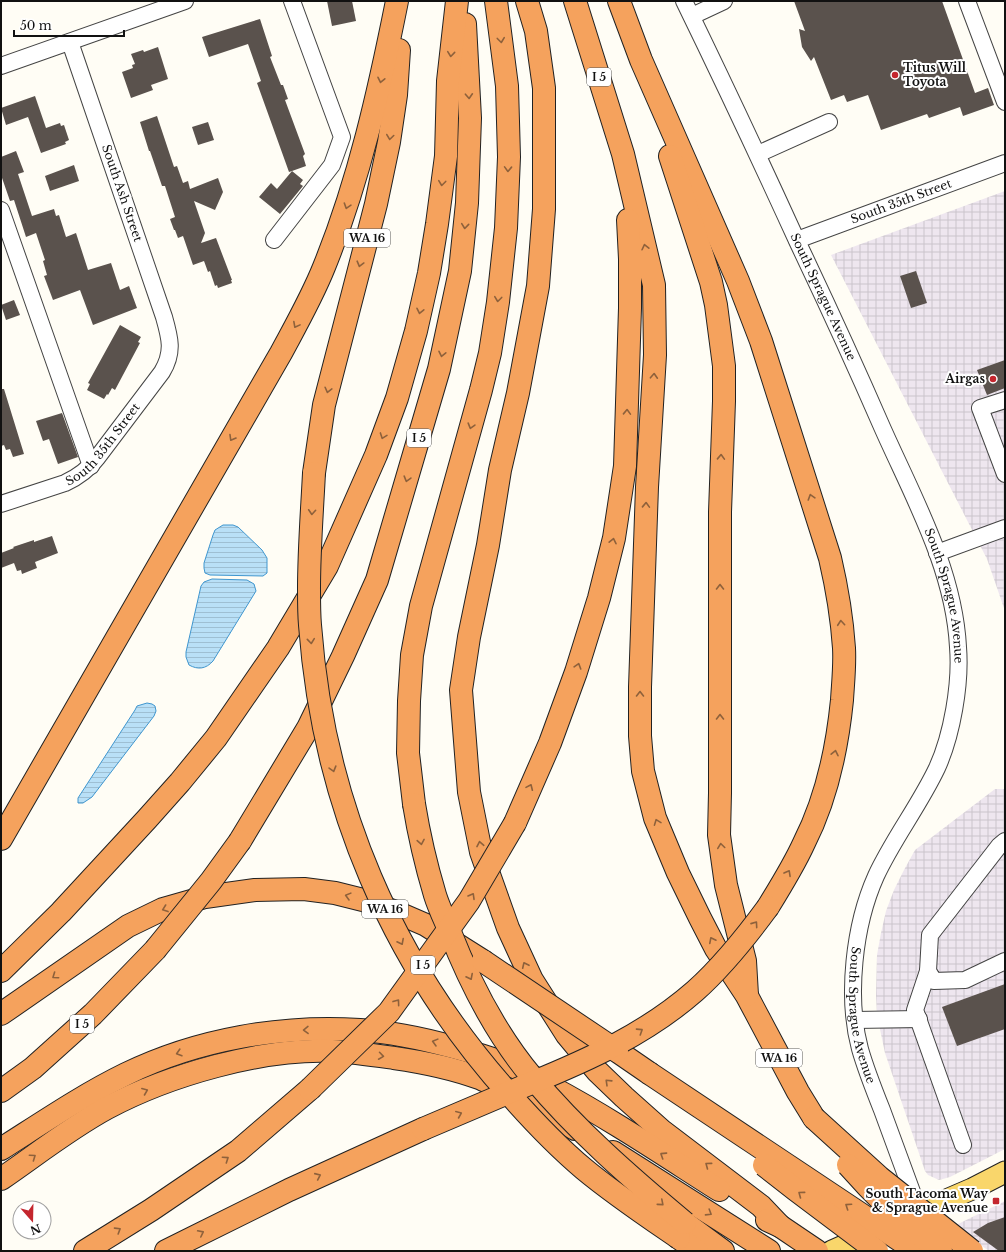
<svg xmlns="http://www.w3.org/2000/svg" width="1006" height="1252" viewBox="0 0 1006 1252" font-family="'Libre Baskerville',serif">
<defs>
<pattern id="industrial-grid" width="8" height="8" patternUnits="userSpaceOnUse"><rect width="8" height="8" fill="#eee6ef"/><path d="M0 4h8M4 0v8" fill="none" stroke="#cbc4cc"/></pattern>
<pattern id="water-rules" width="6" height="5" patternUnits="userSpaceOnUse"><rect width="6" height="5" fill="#b9e0f7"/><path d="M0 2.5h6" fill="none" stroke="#9ebfd3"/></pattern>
</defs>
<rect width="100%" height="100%" fill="#fffdf5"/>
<g fill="url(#industrial-grid)">
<polygon points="1005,191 1005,611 987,559 831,255"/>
<polygon points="995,789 1005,789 1005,1149 950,1177 939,1180 928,1175 925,1171 885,1053 877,1015 876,995 877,955 881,933 886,911 894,890 904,870 915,850"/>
<polygon points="1005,1201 1005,1251 989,1251 954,1226"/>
</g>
<g fill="url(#water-rules)" stroke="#3f96cf">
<polygon points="223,525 233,525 238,527 262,550 267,558 267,573 263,576 210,575 205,573 204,568 204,563 213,535 215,530"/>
<path d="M212,579l35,1 7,4 2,7 -43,70c-7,8 -15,9 -24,4l-3,-8v-5l15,-66 3,-4z"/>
<polygon points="147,703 152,704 155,706 156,711 154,716 92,797 83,803 78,803 78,798 135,710 137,706"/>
</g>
<g fill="#5a524d">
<polygon points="327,1 352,1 356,21 332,26"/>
<polygon points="794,1 942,1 975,93 988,88 994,105 963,116 960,107 929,118 927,114 881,130 868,95 847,102 844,95 831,100 814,57 811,61 802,47 799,29 805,31"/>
<polygon points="260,19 272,56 270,57 281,85 283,85 288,99 285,100 305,154 303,156 306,166 292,171 303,180 300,184 303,186 280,214 259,197 271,183 277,189 292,171 289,172 257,83 261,81 248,44 209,57 202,37"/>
<polygon points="158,47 168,79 151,85 153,90 131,98 122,72 133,68 132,65 135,64 131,54 143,50 144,52"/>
<polygon points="35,96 46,128 60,123 61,126 64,125 69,140 65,142 66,144 41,153 28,117 6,125 1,108"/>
<polygon points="157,116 174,167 177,166 183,183 188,181 190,189 218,178 223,192 215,210 194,201 205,233 201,243 216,238 232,280 231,280 232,283 218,288 217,285 215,286 210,271 208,272 204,261 193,265 183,236 178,238 175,230 174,230 170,219 175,217 165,186 162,186 150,151 149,151 140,122"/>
<polygon points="208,122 214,140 198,145 192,127"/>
<polygon points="16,151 24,172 18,174 32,216 54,209 56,216 59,215 66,237 76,233 88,270 111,263 120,290 129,286 137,308 93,325 80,290 53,300 44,276 47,275 43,261 45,260 36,233 26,237 14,200 10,201 1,175 1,157"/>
<polygon points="74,165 79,181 50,191 45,176"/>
<polygon points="916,271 927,303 911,308 900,276"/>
<polygon points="14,300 20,315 6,320 1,305"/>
<polygon points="120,325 141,337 138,342 140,343 115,390 112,388 108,395 107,394 104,399 87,390 90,384 88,383"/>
<polygon points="1005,360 1005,388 987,395 977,370"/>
<polygon points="1,389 4,389 24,454 13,457 10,449 6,450 4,445 1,446"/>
<polygon points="62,413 78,457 58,464 49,439 43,441 36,421"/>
<polygon points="52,536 58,553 35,562 37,568 22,574 21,570 17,571 14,563 1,568 1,553 14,548 13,547 34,540 34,542"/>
<polygon points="1005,984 1005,1029 957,1046 942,1007"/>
<polygon points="1005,1217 1005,1251 999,1251 973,1232 988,1223"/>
</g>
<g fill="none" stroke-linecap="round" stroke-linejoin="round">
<g stroke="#444" stroke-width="18">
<g id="minor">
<path id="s1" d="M684,1c39,80 77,161 114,242 29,61 57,122 84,184 31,70 72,142 76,220 3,37 -6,88 -21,121 -18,38 -44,71 -61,108 -22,49 -30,121 -16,173 6,21 14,41 22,61 12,33 24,66 36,98"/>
<polyline points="967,1 1005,102"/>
<polyline points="692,16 724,1"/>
<polyline points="1,66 185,1"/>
<polyline points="758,154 829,122"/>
<polyline points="1,210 91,466"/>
<polyline points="274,240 332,165 342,137 292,1"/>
<path id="s2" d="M797,240l208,-77"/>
<polyline points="1005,400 980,408 1005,474"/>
<path id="s3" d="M1,504l64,-21c13,-6 23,-13 32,-25l65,-86c12,-20 8,-34 2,-55l-94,-275"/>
<polyline points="937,553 1005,528"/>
<polyline points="1005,841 999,846 930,935 928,971 934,981 965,980 1005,961"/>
<polyline points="928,971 915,1010 963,1145"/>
<polyline points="855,1020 919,1019"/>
</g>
</g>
<g stroke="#222" stroke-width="23">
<g id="major">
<polyline points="907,1217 972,1189 1005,1172"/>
<polyline points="832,1251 875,1232"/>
</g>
</g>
<g stroke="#222" stroke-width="24">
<g id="highway">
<polyline points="527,1 536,31 544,88 544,209 538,286 518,393 500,470 488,545 469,637 461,690 469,792 481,852 508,928 532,980 567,1035 597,1071 624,1097 661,1130 761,1206 780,1226"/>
<polyline points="575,1 623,154 654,285 655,355 647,487 640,687 640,736 643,771 655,818 678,873 700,918 716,949 747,996 798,1092 814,1118"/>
<path d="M619,1l22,59 97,221 23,60 69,217c7,30 12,60 14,90 1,18 -1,35 -2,52 -5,50 -15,98 -38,143 -10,22 -23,43 -36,64"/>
<polyline points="670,156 711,282 716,305 724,366 724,401 720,512 720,793 719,835 726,885 745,961 747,995"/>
<polyline points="314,473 324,405 376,204 389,142 396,95 399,50"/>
<polyline points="414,804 408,753 409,701 412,655 421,606 481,390 490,353 498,302 506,228 509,157 507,86 496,1"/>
<polyline points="515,823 550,743 576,672 599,598 614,538 625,466 630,308 630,259 628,220"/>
<path d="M1,839l280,-486c15,-28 31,-56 43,-86 35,-86 55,-176 73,-266"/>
<polyline points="240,841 308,728 343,656 377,580 439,369 460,271 467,203 470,118 465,24"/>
<polyline points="1,971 61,912 147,819 180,782 216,738 278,648 327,566 376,455 397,398 416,331 429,273 437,224 446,156 448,81 457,1"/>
<polyline points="1,1014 128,926 163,909 205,897 255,890 304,889 335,893 363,900 396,912 426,925 483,961"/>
<polyline points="617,1051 649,1073"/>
<polyline points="1,1091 33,1068 93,1014 155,950"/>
<path d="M1,1149c41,-26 82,-54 125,-75 72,-35 155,-49 234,-44 31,2 64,9 93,17 22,6 43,12 64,21 11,6 23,13 34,19 58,31 113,68 168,103"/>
<polyline points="613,1152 769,1251"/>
<path d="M1,1179c35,-24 69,-51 106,-71 62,-33 155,-60 225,-57 21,1 41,4 62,7 28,4 58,10 85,20 7,3 15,7 22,10 26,12 50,26 74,41"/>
<polyline points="767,1220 780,1226 817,1251"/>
<polyline points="685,1223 723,1251"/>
<polyline points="679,1238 697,1251"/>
<polyline points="85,1251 151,1210 238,1151 310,1089"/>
<polyline points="166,1251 289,1190 423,1129"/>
</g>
</g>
<use href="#minor" stroke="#fff" stroke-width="16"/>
<use href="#major" stroke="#f9d66b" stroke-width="21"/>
<use href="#highway" stroke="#f5a25d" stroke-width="22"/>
<g stroke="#222" stroke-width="24" stroke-linecap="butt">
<g id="highway-bridge">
<path d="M314,473c-2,39 -5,77 -5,116 0,12 0,25 1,36 13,178 82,339 201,471 23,26 47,51 73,73 30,25 63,47 95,69"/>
<path d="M414,804c5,31 12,61 21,91 4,13 10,25 15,37 20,51 46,102 82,145 45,54 99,101 153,146"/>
<polyline points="155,950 211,881 240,841"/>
<polyline points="483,961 617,1051"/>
<polyline points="649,1073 916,1251"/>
<polyline points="310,1089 389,1012 469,901 515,823"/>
<polyline points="814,1118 879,1177 972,1251"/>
<path d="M423,1129c35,-15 70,-30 106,-45 59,-24 117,-50 166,-93 28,-25 51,-54 73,-84"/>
<polyline points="764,1165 796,1190 877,1251"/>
<path d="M848,1165c28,32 58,61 93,86"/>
</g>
</g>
<use href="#highway-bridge" stroke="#f5a25d" stroke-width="22"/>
</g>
<defs><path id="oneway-chevron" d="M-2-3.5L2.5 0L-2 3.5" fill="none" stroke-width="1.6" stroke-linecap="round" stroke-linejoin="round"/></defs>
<g stroke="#8e613b">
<use href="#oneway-chevron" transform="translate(501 40) rotate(83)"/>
<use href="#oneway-chevron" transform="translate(451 54) rotate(96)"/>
<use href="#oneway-chevron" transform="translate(381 80) rotate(102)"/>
<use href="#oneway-chevron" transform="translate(469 96) rotate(87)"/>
<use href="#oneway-chevron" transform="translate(390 137) rotate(98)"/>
<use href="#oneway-chevron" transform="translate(508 169) rotate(92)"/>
<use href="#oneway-chevron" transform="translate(442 183) rotate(97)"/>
<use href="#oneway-chevron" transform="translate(347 206) rotate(108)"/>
<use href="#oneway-chevron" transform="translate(465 226) rotate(96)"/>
<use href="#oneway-chevron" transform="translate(645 247) rotate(-103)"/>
<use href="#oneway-chevron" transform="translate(360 264) rotate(105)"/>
<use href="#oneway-chevron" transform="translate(498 299) rotate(97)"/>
<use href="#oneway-chevron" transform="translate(420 311) rotate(102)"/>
<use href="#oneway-chevron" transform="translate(296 325) rotate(118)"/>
<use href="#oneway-chevron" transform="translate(442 354) rotate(102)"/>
<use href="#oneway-chevron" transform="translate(654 376) rotate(-87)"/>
<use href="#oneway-chevron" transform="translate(328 390) rotate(104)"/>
<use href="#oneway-chevron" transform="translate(627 412) rotate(-88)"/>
<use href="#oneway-chevron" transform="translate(471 426) rotate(106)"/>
<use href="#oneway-chevron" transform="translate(383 436) rotate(110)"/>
<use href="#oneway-chevron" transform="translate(232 438) rotate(120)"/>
<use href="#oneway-chevron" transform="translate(721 457) rotate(-88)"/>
<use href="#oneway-chevron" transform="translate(407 479) rotate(106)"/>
<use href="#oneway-chevron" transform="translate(811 497) rotate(-107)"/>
<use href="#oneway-chevron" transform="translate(646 505) rotate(-88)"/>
<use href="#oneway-chevron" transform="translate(312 512) rotate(94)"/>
<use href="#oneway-chevron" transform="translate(613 541) rotate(-78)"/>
<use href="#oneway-chevron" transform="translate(720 587) rotate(-90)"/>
<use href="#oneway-chevron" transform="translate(841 623) rotate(-95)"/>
<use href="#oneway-chevron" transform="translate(311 641) rotate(84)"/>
<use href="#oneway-chevron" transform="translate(578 666) rotate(-73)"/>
<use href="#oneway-chevron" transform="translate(640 694) rotate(-90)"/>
<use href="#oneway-chevron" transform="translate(720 717) rotate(-90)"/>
<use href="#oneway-chevron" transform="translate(835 753) rotate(-78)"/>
<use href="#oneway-chevron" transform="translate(333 769) rotate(74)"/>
<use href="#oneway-chevron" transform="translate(530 787) rotate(-66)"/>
<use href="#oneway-chevron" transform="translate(657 822) rotate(-111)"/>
<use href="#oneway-chevron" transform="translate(421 842) rotate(80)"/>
<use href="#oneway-chevron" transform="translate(480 844) rotate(-101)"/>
<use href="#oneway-chevron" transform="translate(721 846) rotate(-98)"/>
<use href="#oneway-chevron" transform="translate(788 873) rotate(-61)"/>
<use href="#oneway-chevron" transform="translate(348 896) rotate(-165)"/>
<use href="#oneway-chevron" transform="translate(472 896) rotate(-60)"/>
<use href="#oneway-chevron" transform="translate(165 909) rotate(160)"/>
<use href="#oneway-chevron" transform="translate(755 924) rotate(-55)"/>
<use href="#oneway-chevron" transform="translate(712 940) rotate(-117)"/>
<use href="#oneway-chevron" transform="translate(401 942) rotate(63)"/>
<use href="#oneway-chevron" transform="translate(525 965) rotate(-115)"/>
<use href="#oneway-chevron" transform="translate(55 976) rotate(145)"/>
<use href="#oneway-chevron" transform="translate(470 977) rotate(63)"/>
<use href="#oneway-chevron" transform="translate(397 1002) rotate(-54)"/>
<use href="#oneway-chevron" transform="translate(306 1030) rotate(179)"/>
<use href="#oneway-chevron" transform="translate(640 1031) rotate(-33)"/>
<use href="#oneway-chevron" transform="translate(435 1042) rotate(-165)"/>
<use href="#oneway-chevron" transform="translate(179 1053) rotate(163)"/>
<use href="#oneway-chevron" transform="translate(381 1056) rotate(8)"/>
<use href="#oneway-chevron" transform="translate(608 1082) rotate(-136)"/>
<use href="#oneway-chevron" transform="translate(145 1091) rotate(-22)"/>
<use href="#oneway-chevron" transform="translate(459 1114) rotate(-23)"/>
<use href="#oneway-chevron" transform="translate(663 1155) rotate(-147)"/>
<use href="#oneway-chevron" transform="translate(33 1157) rotate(-35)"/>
<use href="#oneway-chevron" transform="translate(226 1159) rotate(-34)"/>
<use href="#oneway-chevron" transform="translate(708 1165) rotate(-143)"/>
<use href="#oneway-chevron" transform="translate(318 1176) rotate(-24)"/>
<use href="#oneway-chevron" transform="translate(801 1194) rotate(-143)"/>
<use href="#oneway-chevron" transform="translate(661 1203) rotate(41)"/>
<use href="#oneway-chevron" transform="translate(848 1206) rotate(-146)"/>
<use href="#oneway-chevron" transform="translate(709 1213) rotate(32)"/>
<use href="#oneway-chevron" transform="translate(118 1230) rotate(-32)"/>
<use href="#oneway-chevron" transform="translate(201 1233) rotate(-27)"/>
</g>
<g fill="#c4262e" stroke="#fff" stroke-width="1.5">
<circle cx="895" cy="75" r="4"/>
<circle cx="993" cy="379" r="4"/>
<rect x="992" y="1197" width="8" height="8" rx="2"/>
</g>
<g text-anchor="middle" stroke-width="4" stroke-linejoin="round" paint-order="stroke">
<g fill="#fff" stroke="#585858" stroke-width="1">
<rect x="587" y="68" width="24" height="18" rx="3"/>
<rect x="344" y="229" width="46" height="18" rx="3"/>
<rect x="407" y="429" width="24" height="18" rx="3"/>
<rect x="362" y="900" width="46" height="18" rx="3"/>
<rect x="411" y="956" width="24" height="18" rx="3"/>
<rect x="70" y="1015" width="24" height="18" rx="3"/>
<rect x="756" y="1049" width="46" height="18" rx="3"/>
</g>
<g font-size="11" font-weight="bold" fill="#111">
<text x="599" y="81">I 5</text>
<text x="367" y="242">WA 16</text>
<text x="419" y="442">I 5</text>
<text x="385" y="913">WA 16</text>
<text x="423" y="969">I 5</text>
<text x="82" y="1028">I 5</text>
<text x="779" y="1062">WA 16</text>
</g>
<g font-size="12" font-weight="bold" fill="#111" stroke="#fff" text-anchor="end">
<text x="903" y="72" text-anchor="start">Titus Will<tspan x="903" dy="14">Toyota</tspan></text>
<text x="985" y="383">Airgas</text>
<text x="988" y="1198">South Tacoma Way<tspan x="988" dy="14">&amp; Sprague Avenue</tspan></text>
</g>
<g font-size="12" fill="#111" stroke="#fff">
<text transform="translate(122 193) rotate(71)" y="4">South Ash Street</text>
<text dy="4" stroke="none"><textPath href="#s2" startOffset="111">South 35th Street</textPath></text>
<text dy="4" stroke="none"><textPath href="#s1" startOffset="327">South Sprague Avenue</textPath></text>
<text dy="4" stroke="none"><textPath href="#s3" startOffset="122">South 35th Street</textPath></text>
<text dy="4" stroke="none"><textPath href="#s1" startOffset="651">South Sprague Avenue</textPath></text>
<text dy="4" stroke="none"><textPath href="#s1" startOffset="1095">South Sprague Avenue</textPath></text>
</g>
</g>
<rect width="1006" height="1252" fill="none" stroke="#111111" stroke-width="4"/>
<g transform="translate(32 1220) rotate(160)"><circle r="19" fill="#ffffff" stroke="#a0a0a0"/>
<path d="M0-3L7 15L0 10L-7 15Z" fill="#c4262e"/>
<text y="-6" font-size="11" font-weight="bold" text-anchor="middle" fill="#111111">N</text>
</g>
<path d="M14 30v6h110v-6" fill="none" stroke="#111111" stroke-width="2"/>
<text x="20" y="30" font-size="12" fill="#111111" stroke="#ffffff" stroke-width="3" paint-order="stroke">50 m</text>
</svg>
